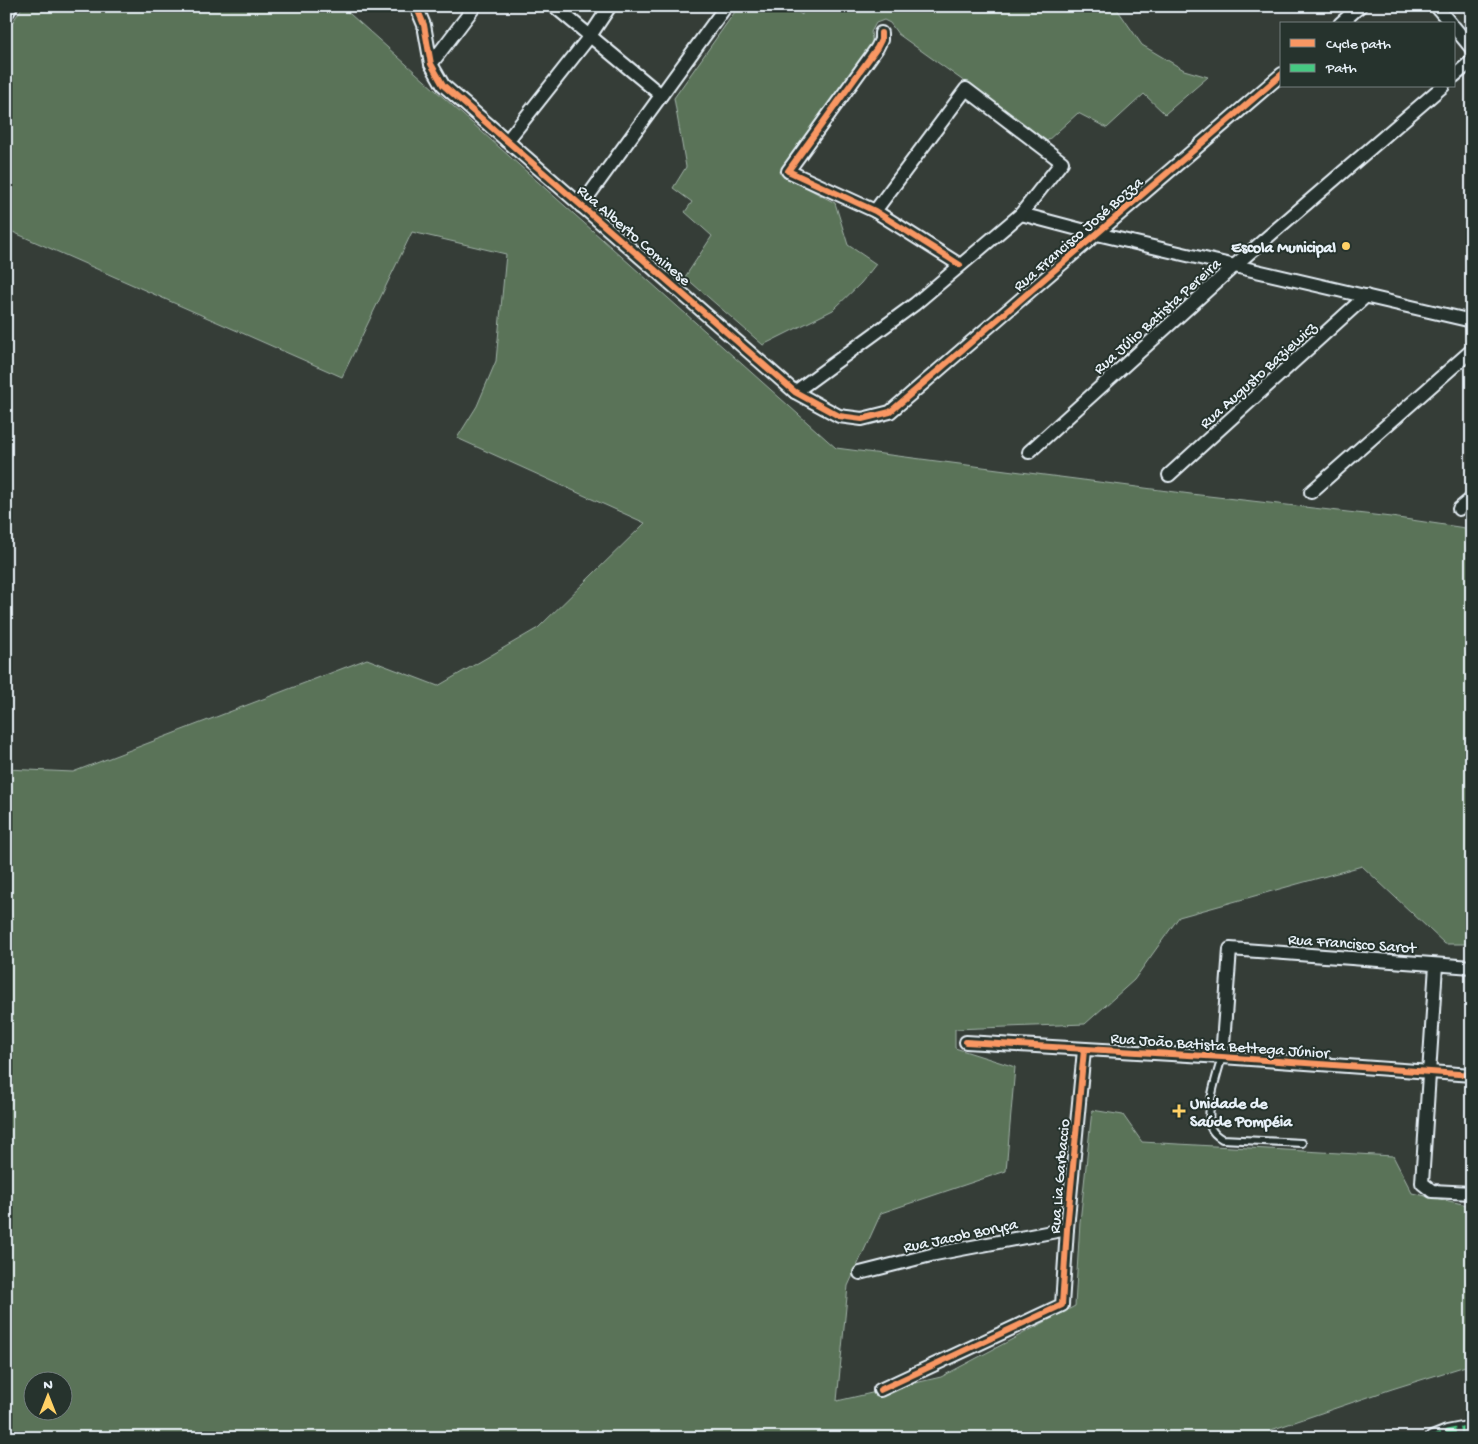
<svg xmlns="http://www.w3.org/2000/svg" width="1478" height="1444" viewBox="0 0 1478 1444" font-family="'Gochi Hand',sans-serif">
<rect width="100%" height="100%" fill="#353d37"/>
<filter id="ink" filterUnits="userSpaceOnUse"><feTurbulence type="fractalNoise" baseFrequency=".02" numOctaves="2"/><feDisplacementMap in="SourceGraphic" scale="10" xChannelSelector="R" yChannelSelector="G"/><feConvolveMatrix kernelMatrix="1 2 1 2 8 2 1 2 1" color-interpolation-filters="sRGB"/></filter>
<g filter="url(#ink)">
<g fill="#5a7358" stroke="#a1b2a8" fill-rule="evenodd">
<path d="M23,6h318l495,442 355,46 200,23 81,12v401l-3,14h-24l-83,-78 -183,51 -45,63 -49,44 -130,5v19l60,19 -9,104 -125,42 -33,73 -11,115 104,-24 134,-71 5,-84 12,-112 31,5 19,27 251,14 19,37 60,13v158l-80,25 -121,41 3,8h-1268v-669l67,3 294,-113 71,27 100,-58 107,-105 -188,-85 20,-32 19,-45 10,-107 -94,-22 -70,145 -336,-148v-197zM32,1382h30v30h-30z"/>
<polygon points="739,6 790,6 802,15 802,6 1115,6 1142,45 1184,70 1208,77 1165,114 1144,94 1107,128 1078,113 1047,141 898,34 890,23 884,20 876,23 871,32 873,46 779,173 835,203 848,245 876,264 861,283 833,310 763,345 685,277 712,236 685,212 692,202 673,188 686,167 674,98"/>
</g>
<g fill="none" stroke-linecap="round" stroke-linejoin="round">
<g stroke="#e8f1f8" stroke-width="10">
<path id="service" d="M1222,1057c-5,17 -17,54 -11,71 2,5 6,8 11,11l80,4"/>
</g>
<g stroke="#e8f1f8" stroke-width="16">
<g id="minor">
<polyline points="416,6 424,25 431,64 443,85 795,392 839,416 862,419 890,412 1282,74"/>
<polyline points="554,6 661,95"/>
<polyline points="1436,6 1451,24"/>
<polyline points="1340,24 1360,6"/>
<polyline points="1454,27 1472,49"/>
<polyline points="881,33 881,40 877,48 788,171 875,211 960,265"/>
<polyline points="431,64 475,6"/>
<polyline points="1454,76 1472,61"/>
<polyline points="507,141 590,36 610,6"/>
<polyline points="581,206 726,6"/>
<polyline points="1021,214 1097,234 1472,321"/>
<polyline points="795,392 915,304 1021,214 1062,162 966,89 875,211"/>
<polyline points="1029,452 1234,266 1443,86"/>
<polyline points="1169,475 1366,296"/>
<polyline points="1311,492 1472,350"/>
<polyline points="1459,509 1472,498"/>
<polyline points="1436,965 1422,1183 1432,1191 1472,1193"/>
<polyline points="966,1042 1222,1057 1472,1075"/>
<polyline points="1222,1057 1230,949 1472,967"/>
<polyline points="860,1273 935,1254 1067,1229"/>
<polyline points="880,1390 1062,1305 1067,1229 1084,1050"/>
<polyline points="1432,1438 1447,1432 1472,1427"/>
</g>
</g>
<g stroke="#e8f1f8" stroke-width="20">
<polyline id="tertiary" points="6,11 9,6"/>
</g>
<use href="#service" stroke="#26332d" stroke-width="6"/>
<use href="#minor" stroke="#26332d" stroke-width="12"/>
<use href="#tertiary" stroke="#26332d" stroke-width="16"/>
<polyline stroke="#46c982" stroke-width="5" stroke-dasharray="10 5" stroke-linecap="butt" points="1432,1438 1447,1432 1472,1427"/>
<g stroke="#26332d" stroke-width="9">
<g id="cycleway">
<polyline points="416,6 424,25 431,64 443,85 795,392 839,416 862,419 890,412 1282,74"/>
<polyline points="881,33 881,40 877,48 788,171 875,211 960,265"/>
<polyline points="966,1042 1222,1057 1472,1075"/>
<polyline points="880,1390 1062,1305 1067,1229 1084,1050"/>
</g>
</g>
<use href="#cycleway" stroke="#f99763" stroke-width="6"/>
</g>
</g>
<g fill="#ffd166" stroke="#26332d" stroke-width="2">
<circle cx="1346" cy="246" r="5"/>
<path d="M1176.5 1103.5h5v5h5v5h-5v5h-5v-5h-5v-5h5z"/>
</g>
<g text-anchor="middle" stroke-width="4" stroke-linejoin="round" paint-order="stroke">
<g font-size="16" fill="#e8f1f8" stroke="#26332d">
<text transform="translate(1077 233) rotate(-41)" y="6">Rua Francisco José Bozza</text>
<text transform="translate(635 234) rotate(41)" y="6">Rua Alberto Cominese</text>
<text transform="translate(1156 315) rotate(-42)" y="6">Rua Júlio Batista Pereira</text>
<text transform="translate(1257 374) rotate(-42)" y="6">Rua Augusto Baziewicz</text>
<text transform="translate(1352 942) rotate(4)" y="6">Rua Francisco Sarot</text>
<text transform="translate(1220 1044) rotate(4)" y="6">Rua João Batista Bettega Júnior</text>
<text transform="translate(1058 1176) rotate(-85)" y="6">Rua Lia Garbaccio</text>
<text transform="translate(960 1234) rotate(-12)" y="6">Rua Jacob Boryça</text>
</g>
<g font-size="16" font-weight="bold" fill="#e8f1f8" stroke="#26332d" text-anchor="end">
<text x="1336" y="252">Escola Municipal</text>
<text x="1190" y="1108" text-anchor="start">Unidade de<tspan x="1190" dy="18">Saúde Pompéia</tspan></text>
</g>
</g>
<rect width="1478" height="1444" fill="none" stroke="#26332d" stroke-width="25"/>
<rect x="12" y="12" width="1453" height="1419" fill="none" stroke="#e8f1f8" stroke-width="2" filter="url(#ink)"/>
<rect x="1280" y="22" width="175" height="65" fill="#26332d" stroke="#747f7e"/>
<rect x="1290" y="39" width="25" height="8" fill="#f99763" stroke="#747f7e"/>
<text x="1326" y="48" font-size="15" fill="#e8f1f8">Cycle path</text>
<rect x="1290" y="64" width="25" height="8" fill="#46c982" stroke="#747f7e"/>
<text x="1326" y="72" font-size="15" fill="#e8f1f8">Path</text>
<g transform="translate(48 1396)"><circle r="24" fill="#26332d" stroke="#747f7e"/>
<path d="M0-4L9 19L0 12L-9 19Z" fill="#ffd166"/>
<text y="-8" font-size="14" font-weight="bold" text-anchor="middle" fill="#e8f1f8">N</text>
</g>
</svg>
